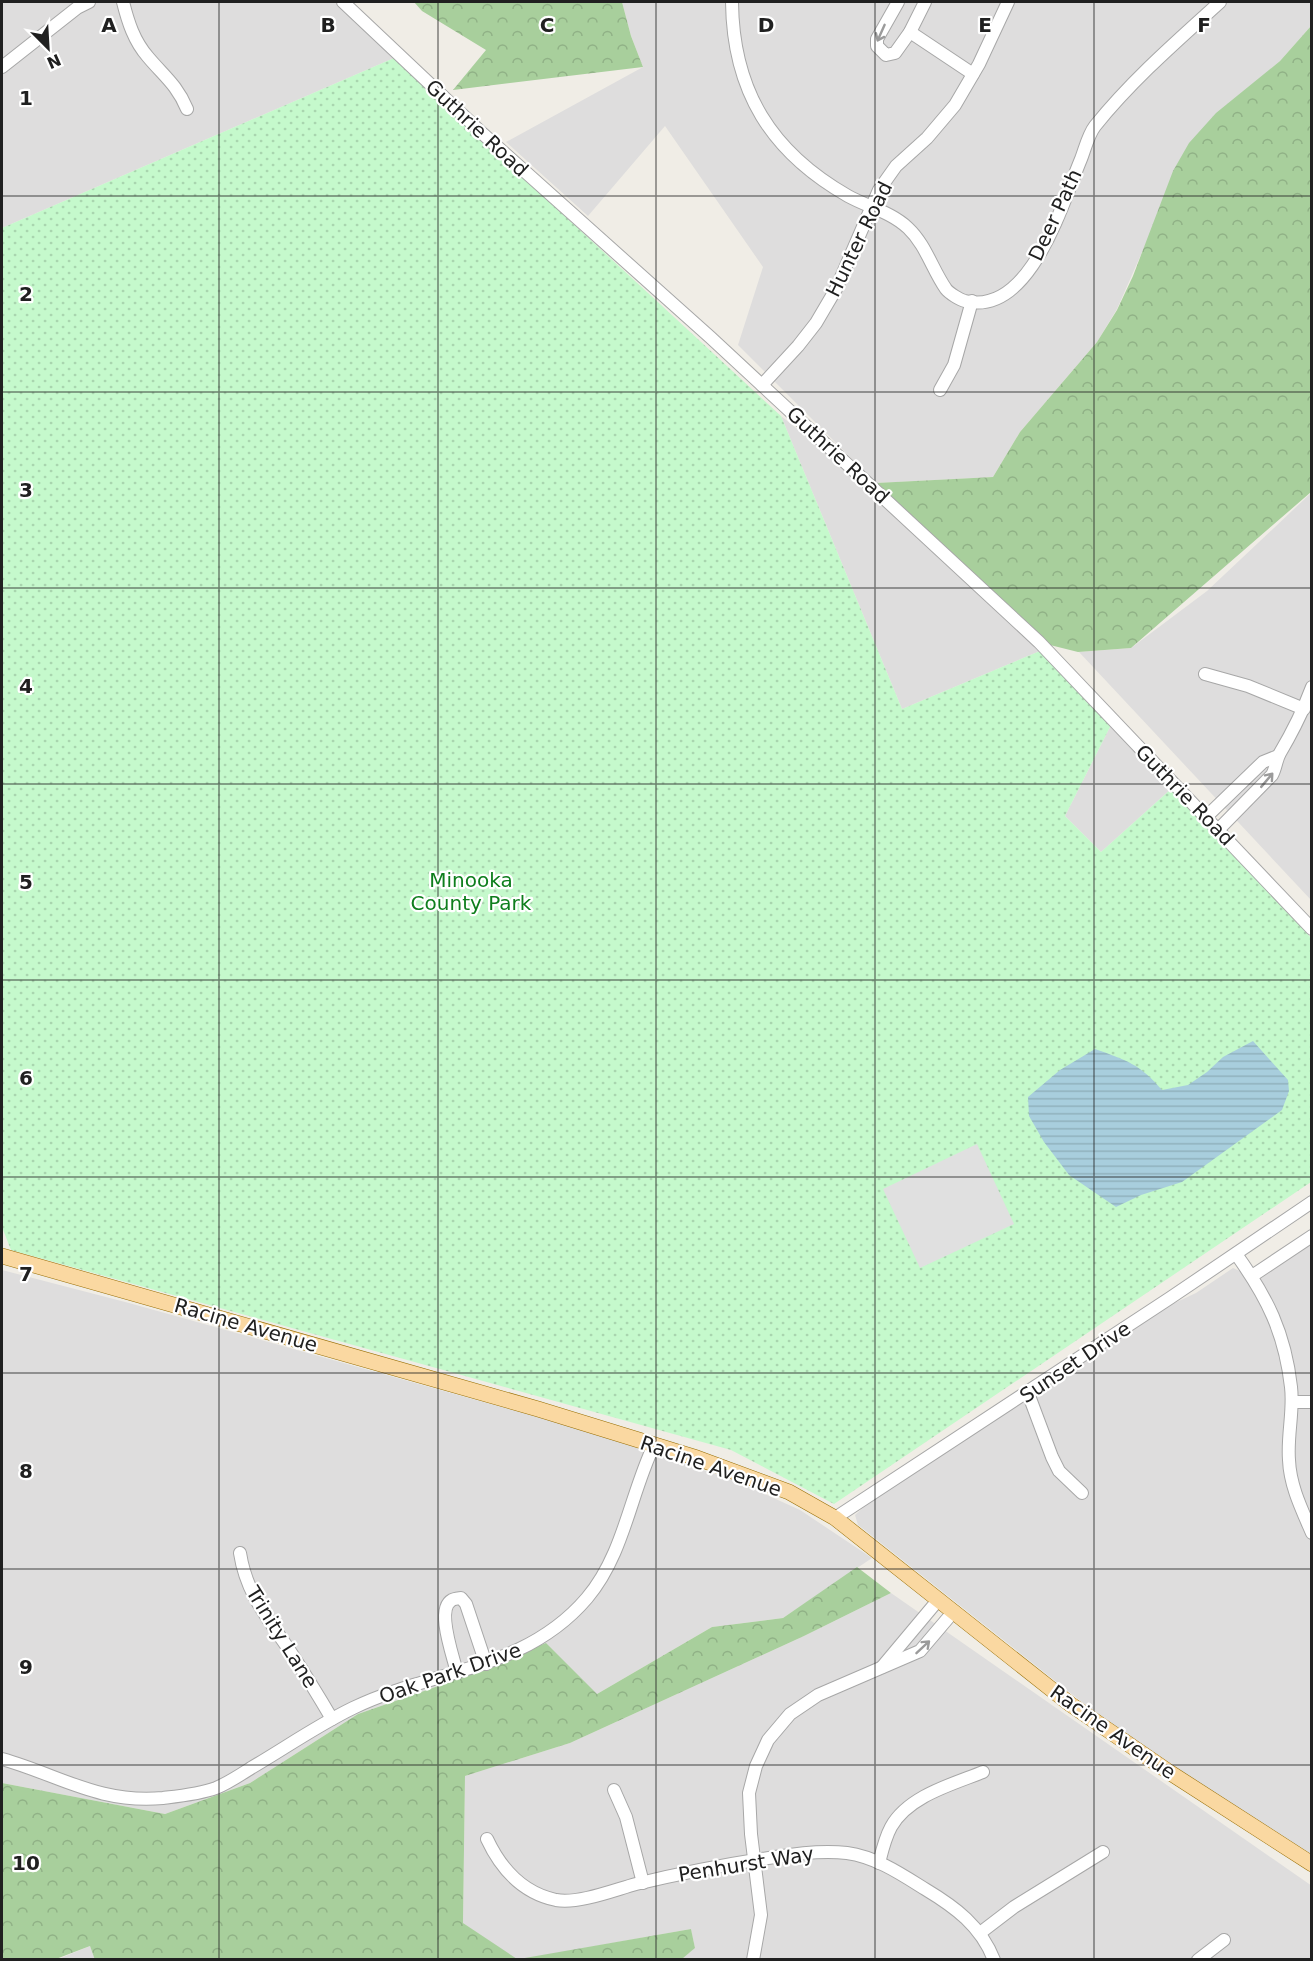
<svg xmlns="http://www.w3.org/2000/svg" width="1313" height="1961" viewBox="0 0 1313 1961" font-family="'DejaVu Sans',sans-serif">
<defs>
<pattern id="forest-crowns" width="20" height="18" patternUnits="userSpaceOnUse" patternTransform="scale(1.5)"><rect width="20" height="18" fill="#a8cf9c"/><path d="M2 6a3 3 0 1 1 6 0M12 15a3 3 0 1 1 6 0" fill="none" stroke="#90b186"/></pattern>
<pattern id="park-dots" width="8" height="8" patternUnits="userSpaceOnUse" patternTransform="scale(1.5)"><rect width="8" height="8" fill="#c5f9cc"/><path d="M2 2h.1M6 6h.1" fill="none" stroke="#a9d5af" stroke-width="1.8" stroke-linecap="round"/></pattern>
<pattern id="water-rules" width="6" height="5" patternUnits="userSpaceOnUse" patternTransform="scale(1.5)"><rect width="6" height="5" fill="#a8cedd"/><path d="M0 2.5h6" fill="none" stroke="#90b1bd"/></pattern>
</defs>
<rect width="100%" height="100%" fill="#f0ede6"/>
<g fill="#dedddd">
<polygon points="2,2 335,2 394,58 2,228"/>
<polygon points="622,2 1311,2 1311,26 1280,61 1251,86 1150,234 1117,309 1097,342 1020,432 993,477 876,483 738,345 763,267 665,126 588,216 506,142 643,67 631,36"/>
<polygon points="781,416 838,461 1040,651 902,709"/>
<polygon points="1311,493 1311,900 1079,652 1131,648 1207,591"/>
<polygon points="1111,725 1171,789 1101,852 1065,816"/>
<polygon points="1311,1244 1311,1854 1151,1752 1083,1703 862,1528 858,1525 855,1515 866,1505 1166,1307 1196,1293 1233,1268 1240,1271 1250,1286"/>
<polygon points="2,1270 129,1303 583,1430 736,1481 800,1510 872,1558 783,1618 712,1627 597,1694 444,1684 358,1714 250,1783 165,1814 2,1783"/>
<polygon points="891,1593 1312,1886 1311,1960 682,1959 695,1948 691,1929 517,1960 463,1923 465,1776 570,1743 804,1636"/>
<polygon points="90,1946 95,1959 56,1960"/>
</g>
<g fill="url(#forest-crowns)">
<polygon points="414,2 622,2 631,36 643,67 453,90 486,50 422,11"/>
<polygon points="1311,26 1311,492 1131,648 1078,652 1050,645 876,483 993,477 1020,432 1097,342 1117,310 1133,276 1173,171 1189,143 1216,113 1280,61"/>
<polygon points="857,1567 891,1593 804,1636 570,1743 465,1776 463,1923 517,1959 95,1960 90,1946 56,1959 2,1959 2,1783 165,1814 250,1783 358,1714 444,1684 546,1643 597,1694 712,1627 783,1618"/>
<polygon points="691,1929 695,1948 682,1959 519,1959"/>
</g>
<polygon fill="url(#park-dots)" points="394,58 781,416 902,709 1040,651 1111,725 1065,816 1101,852 1171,789 1286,907 1311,938 1311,1182 834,1504 731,1450 11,1250 2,1227 2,228"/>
<polygon fill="#e0e0e0" points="977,1144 1014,1224 920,1268 883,1189"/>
<path fill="url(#water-rules)" d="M1253,1041l35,39 1,11 -7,19 -100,72 -41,13 -25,12 -47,-32 -25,-33 -15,-26 -1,-19 32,-27 35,-21c31,11 45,15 67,41l26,-5 19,-13 16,-15z"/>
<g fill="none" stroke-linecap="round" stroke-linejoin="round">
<g stroke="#a7a7a7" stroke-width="14">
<g id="minor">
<path d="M123,2c5,20 11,39 25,55 16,19 29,28 39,52"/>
<polyline points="343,2 483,134 710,337 1039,642 1312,929"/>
<path d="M732,2c1,89 39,150 116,194 20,11 43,16 60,32 18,17 24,41 38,61 3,4 14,11 19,12 65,16 97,-97 116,-142 4,-10 7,-24 14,-33 37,-46 82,-85 125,-124"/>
<polyline points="898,2 877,39 877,46 886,55 895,53 910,32 925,2"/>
<polyline points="910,32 973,74"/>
<polyline points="2,67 77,8 89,2"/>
<polyline points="762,385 798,346 816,323 836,289 879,190 896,166 927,138 955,105 979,64 1008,2"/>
<polyline points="940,390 954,365 972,301"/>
<polyline points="1205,674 1248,686 1304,709"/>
<polyline points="1206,817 1263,762 1278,756"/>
<path d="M1218,830l54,-55c4,-7 4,-15 8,-22 13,-22 23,-42 32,-66"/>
<path d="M1236,1254c31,43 49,79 55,133 3,24 -4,48 -2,73 1,26 13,50 23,73"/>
<polyline points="1252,1276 1312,1236"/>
<polyline points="1028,1393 1052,1457 1059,1471 1082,1493"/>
<polyline points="1292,1402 1312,1402"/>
<polyline points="835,1518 1170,1298 1312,1202"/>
<path d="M240,1553c6,39 26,63 48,95 15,23 30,47 44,71"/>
<polyline points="882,1667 939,1599"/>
<path d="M457,1673c-3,-15 -22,-64 -5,-73 1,-1 8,-2 9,-2l5,6 20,60"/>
<path d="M2,1759c57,16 97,45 161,39 17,-2 37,-4 53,-10 12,-5 24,-13 35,-20 34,-20 67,-43 102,-60 81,-39 172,-37 234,-110 37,-44 43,-103 67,-153"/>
<polyline points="614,1790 626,1817 643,1883"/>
<path d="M487,1839c14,30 36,54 69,61 23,4 58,-10 80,-16 46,-11 92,-20 139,-27 24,-4 48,-7 72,-4 29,4 54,21 78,36 30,18 56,37 69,71"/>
<path d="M879,1863c3,-12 6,-25 12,-36 17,-31 62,-43 92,-55"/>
<polyline points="980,1933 1014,1907 1103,1852"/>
<polyline points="753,1960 761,1915 751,1834 749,1793 756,1766 768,1740 790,1714 818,1695 920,1651 954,1611"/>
<polyline points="1198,1960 1224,1940"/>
</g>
</g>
<g stroke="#986e03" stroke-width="16">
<polyline id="major" points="2,1256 538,1409 697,1458 789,1492 835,1518 1070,1704 1169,1772 1312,1864"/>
</g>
<use href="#minor" stroke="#fff" stroke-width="12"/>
<use href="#major" stroke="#fad8a1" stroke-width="15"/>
</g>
<defs><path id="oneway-shaft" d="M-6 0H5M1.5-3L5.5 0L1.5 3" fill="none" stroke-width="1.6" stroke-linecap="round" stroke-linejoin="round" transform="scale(1.5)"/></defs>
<g stroke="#9b9b9b">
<use href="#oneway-shaft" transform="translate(881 33) rotate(114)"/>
<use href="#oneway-shaft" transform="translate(1267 780) rotate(-50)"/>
<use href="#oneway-shaft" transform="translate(923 1647) rotate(-43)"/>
</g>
<path fill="none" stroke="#202020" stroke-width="1.5" stroke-opacity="0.55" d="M219,2v1958M438,2v1958M656,2v1958M875,2v1958M1094,2v1958M2,196h1310M2,392h1310M2,588h1310M2,784h1310M2,980h1310M2,1177h1310M2,1373h1310M2,1569h1310M2,1765h1310"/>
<g text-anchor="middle" stroke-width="4.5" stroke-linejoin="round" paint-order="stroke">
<g font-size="20" fill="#202020" stroke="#fff">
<text transform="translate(477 128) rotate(43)" y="7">Guthrie Road</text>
<text transform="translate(1055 215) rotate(-65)" y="7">Deer Path</text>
<text transform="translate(859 239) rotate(-64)" y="7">Hunter Road</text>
<text transform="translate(838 455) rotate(43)" y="7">Guthrie Road</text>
<text transform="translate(1185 795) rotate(46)" y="7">Guthrie Road</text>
<text transform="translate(246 1325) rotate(16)" y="7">Racine Avenue</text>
<text transform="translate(1075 1362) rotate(-34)" y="7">Sunset Drive</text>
<text transform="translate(711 1466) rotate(19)" y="7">Racine Avenue</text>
<text transform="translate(282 1637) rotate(58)" y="7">Trinity Lane</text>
<text transform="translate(450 1673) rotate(-19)" y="7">Oak Park Drive</text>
<text transform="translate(1113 1732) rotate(35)" y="7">Racine Avenue</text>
<text transform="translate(746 1864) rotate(-9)" y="7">Penhurst Way</text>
</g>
<g font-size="20" fill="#0e7e1d" stroke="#fff">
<text x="471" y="887">Minooka<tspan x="471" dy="23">County Park</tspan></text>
</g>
</g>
<g font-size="20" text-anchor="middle" font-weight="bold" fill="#202020" stroke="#fff" stroke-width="4.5" stroke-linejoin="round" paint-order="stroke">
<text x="109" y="32">A</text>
<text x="328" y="32">B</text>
<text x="547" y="32">C</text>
<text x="766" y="32">D</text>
<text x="985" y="32">E</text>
<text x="1204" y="32">F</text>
<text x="26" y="105">1</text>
<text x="26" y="301">2</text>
<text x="26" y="497">3</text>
<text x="26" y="693">4</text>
<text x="26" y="889">5</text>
<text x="26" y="1085">6</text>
<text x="26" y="1281">7</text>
<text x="26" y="1478">8</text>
<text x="26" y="1674">9</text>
<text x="26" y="1870">10</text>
</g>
<rect width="1313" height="1961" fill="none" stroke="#202020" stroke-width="6"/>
<g transform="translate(48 48) rotate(156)" stroke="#ffffff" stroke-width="4.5" paint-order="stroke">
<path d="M0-4.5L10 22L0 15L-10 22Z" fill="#202020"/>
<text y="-9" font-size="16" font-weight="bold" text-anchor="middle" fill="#202020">N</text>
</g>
</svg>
